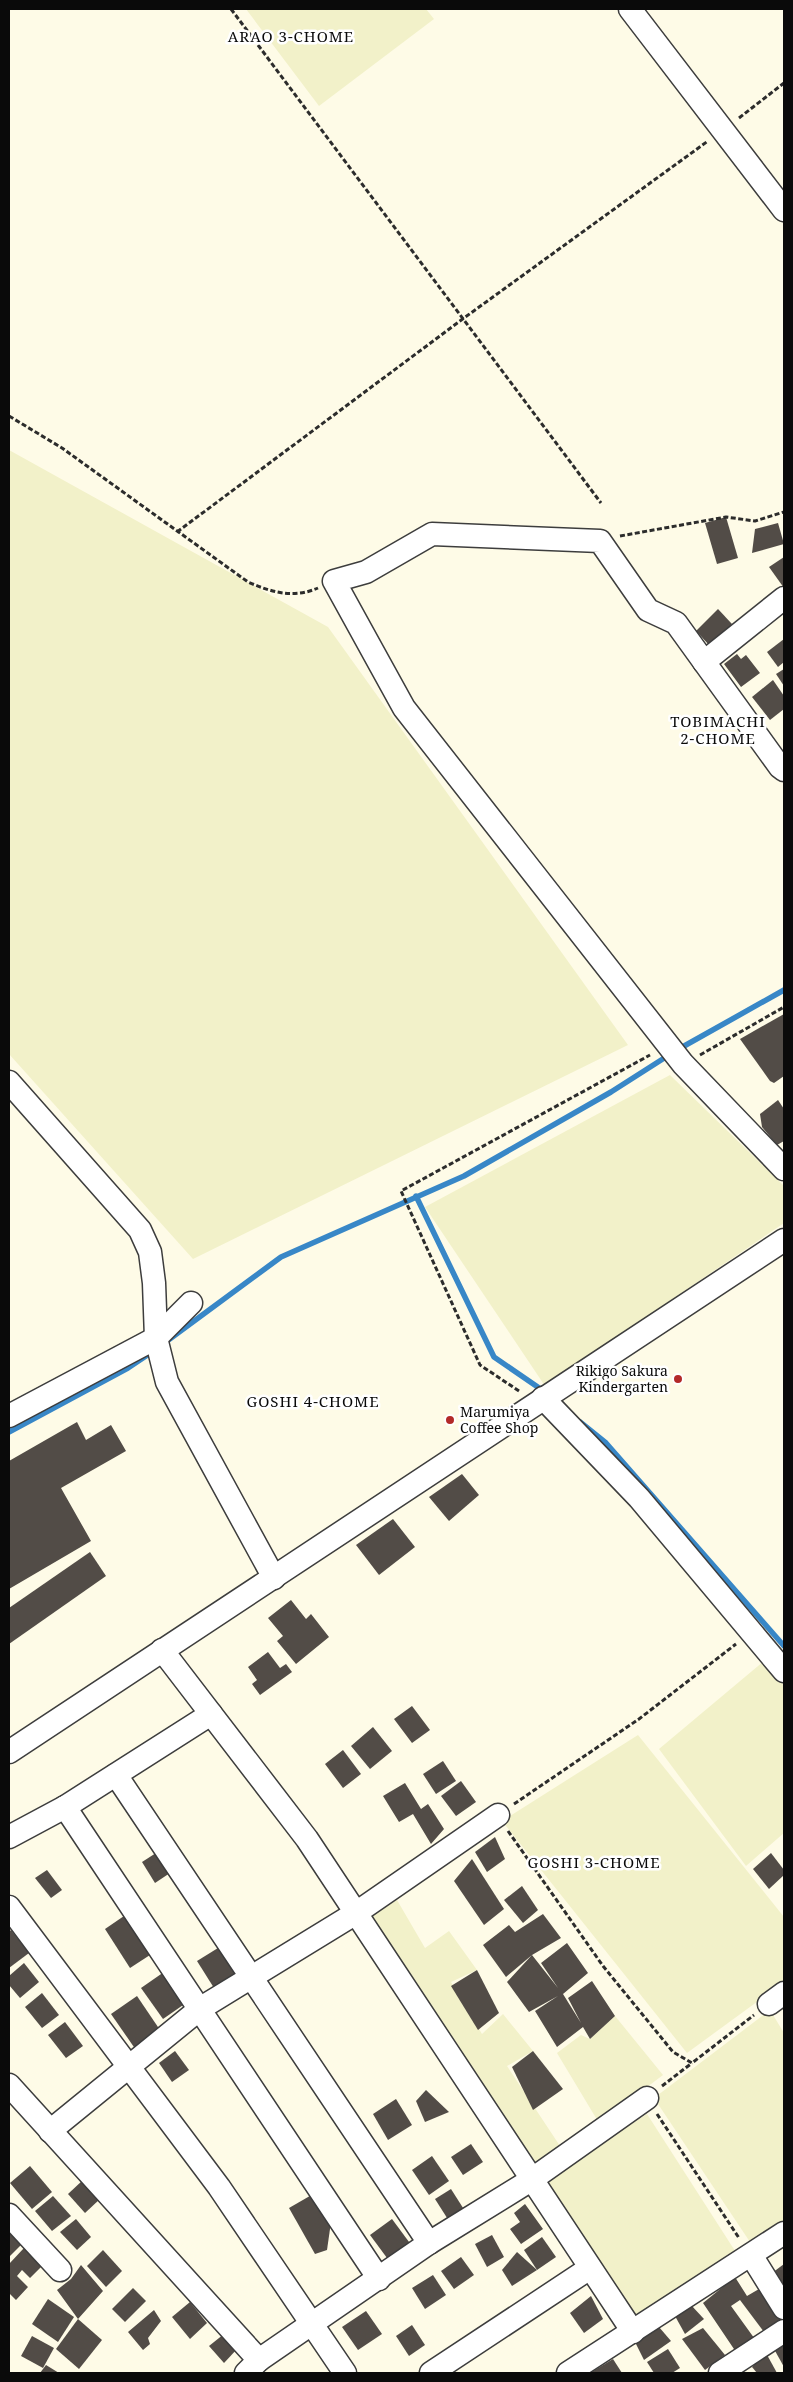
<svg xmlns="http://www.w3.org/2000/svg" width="793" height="2382" viewBox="0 0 793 2382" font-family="'Noto Serif',serif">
<rect width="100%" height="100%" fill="#fefbe7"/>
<g fill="#f2f1c9">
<polygon points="246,9 426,9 434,19 319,106"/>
<polygon points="9,450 328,627 628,1045 193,1259 9,1054"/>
<polygon points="670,1075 784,1186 784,1223 545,1386 425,1207"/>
<polygon points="764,1661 784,1686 784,1833 746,1866 659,1749"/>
<polygon points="638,1735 784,1917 784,1982 687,2053 502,1821"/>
<polygon points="397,1900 425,1948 449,1931 477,1970 451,1982 482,2034 503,2014 533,2051 507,2066 560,2146 533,2165 368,1917"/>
<polygon points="770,2010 784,2033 784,2224 752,2245 654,2098"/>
<polygon points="615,2016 663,2075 599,2123 557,2053 581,2035 590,2039"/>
<polygon points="647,2114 737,2254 633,2321 541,2182"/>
</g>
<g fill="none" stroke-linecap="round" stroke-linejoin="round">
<g stroke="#3887c7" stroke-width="5.5">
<polyline points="677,1050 784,990"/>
<polyline points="416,1196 494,1357 545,1392"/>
<polyline points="167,1341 281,1257 464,1176 611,1092 669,1055"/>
<polyline points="580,1422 606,1443 784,1646"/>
<polyline points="9,1432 128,1368 149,1354"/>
</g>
</g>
<g fill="#524c47">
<polygon points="726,517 738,558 717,564 705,523"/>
<polygon points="778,523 784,544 752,553 755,529"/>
<polygon points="784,557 784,588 769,567"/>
<polygon points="718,609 732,624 710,646 696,631"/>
<polygon points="784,639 784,662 778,667 767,652"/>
<polygon points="737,654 741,659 746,655 760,673 741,687 724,664"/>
<polygon points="784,669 784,686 776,674"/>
<polygon points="773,680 784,696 784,709 770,720 752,697"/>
<polygon points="784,1014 784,1076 774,1083 770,1081 740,1039"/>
<polygon points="778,1100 784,1109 784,1141 777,1145 762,1127 760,1114"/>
<polygon points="77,1422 86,1440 111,1425 126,1451 61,1488 91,1541 9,1589 9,1461"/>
<polygon points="462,1474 479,1495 449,1521 429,1497"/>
<polygon points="393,1519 415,1547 379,1575 356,1545"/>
<polygon points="90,1552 106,1576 9,1644 9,1608"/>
<polygon points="291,1600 306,1619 311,1614 329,1637 296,1664 277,1641 283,1636 268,1618"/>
<polygon points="268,1652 280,1668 286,1664 292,1672 260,1695 252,1684 257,1680 248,1667"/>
<polygon points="412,1706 430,1730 412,1743 394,1719"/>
<polygon points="373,1727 392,1751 370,1769 351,1746"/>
<polygon points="343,1750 361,1774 343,1788 325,1764"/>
<polygon points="443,1761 456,1781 436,1794 423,1774"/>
<polygon points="461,1781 476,1802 456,1816 441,1796"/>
<polygon points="405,1783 421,1809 428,1804 444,1829 431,1844 413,1814 399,1822 383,1796"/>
<polygon points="495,1837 505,1859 487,1872 475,1852"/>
<polygon points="156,1853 170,1873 155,1883 142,1862"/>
<polygon points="771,1853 784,1870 784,1875 769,1889 753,1869"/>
<polygon points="472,1859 504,1909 484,1925 454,1881"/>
<polygon points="47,1870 62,1890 51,1898 35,1878"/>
<polygon points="522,1886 538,1910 523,1923 504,1900"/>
<polygon points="543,1914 561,1938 532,1955 558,1988 541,1963 567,1943 588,1973 563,1994 581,2023 568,1998 592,1981 615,2016 590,2039 583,2027 557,2047 535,2011 558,1996 529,2012 507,1982 532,1955 506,1977 483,1945 509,1925 515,1932"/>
<polygon points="124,1916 150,1955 130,1968 105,1929"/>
<polygon points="11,1930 29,1953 9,1968 9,1932"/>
<polygon points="218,1948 235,1974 214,1988 197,1961"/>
<polygon points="24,1963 39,1982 20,1998 9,1985 9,1976"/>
<polygon points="477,1970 499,2013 478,2030 451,1986"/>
<polygon points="164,1972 186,2003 163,2019 141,1988"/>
<polygon points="42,1993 59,2015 42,2028 25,2007"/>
<polygon points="137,1996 162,2033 136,2050 111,2014"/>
<polygon points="65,2022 83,2046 66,2058 48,2035"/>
<polygon points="175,2051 189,2070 172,2082 159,2063"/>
<polygon points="533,2051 563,2089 533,2110 512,2067"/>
<polygon points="426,2090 449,2112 425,2122 416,2101"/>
<polygon points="396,2099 412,2125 388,2140 373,2114"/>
<polygon points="471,2144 483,2162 463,2175 451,2157"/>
<polygon points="432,2156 449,2181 429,2195 412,2170"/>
<polygon points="30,2166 52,2192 32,2209 10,2183"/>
<polygon points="83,2180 100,2199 85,2213 68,2194"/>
<polygon points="451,2189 465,2211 449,2221 435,2199"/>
<polygon points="315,2193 331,2222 327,2250 315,2254 289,2208"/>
<polygon points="53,2196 71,2216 52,2231 35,2211"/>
<polygon points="525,2204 543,2229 521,2244 510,2229 520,2222 514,2213"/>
<polygon points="76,2219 91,2237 77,2250 60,2232"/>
<polygon points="392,2219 412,2246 390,2262 370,2235"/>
<polygon points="9,2227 24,2242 9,2257"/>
<polygon points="492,2235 504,2257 487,2267 475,2244"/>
<polygon points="542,2237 556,2257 537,2270 524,2250"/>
<polygon points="24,2248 42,2266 30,2278 22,2270 17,2276 28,2287 16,2300 9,2293 9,2264"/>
<polygon points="103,2250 122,2271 106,2287 87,2266"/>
<polygon points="517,2252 537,2270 512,2286 502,2270"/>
<polygon points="461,2257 474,2275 454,2289 441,2271"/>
<polygon points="784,2264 784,2290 772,2273"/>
<polygon points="81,2265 103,2291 78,2319 57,2290 71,2279"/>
<polygon points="433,2275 446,2295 425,2309 412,2288"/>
<polygon points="735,2277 747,2296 759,2289 782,2319 764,2332 740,2300 731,2306 757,2342 738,2355 703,2303"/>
<polygon points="133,2288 146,2301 125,2322 112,2309"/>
<polygon points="591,2296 603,2319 584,2333 570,2313"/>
<polygon points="48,2299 74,2317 58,2342 32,2324"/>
<polygon points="190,2302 207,2323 190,2339 172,2317"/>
<polygon points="691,2305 704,2319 685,2334 675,2316"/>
<polygon points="154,2310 161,2321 148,2338 150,2344 143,2350 128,2332"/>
<polygon points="366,2311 382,2334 358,2350 342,2327"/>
<polygon points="78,2319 102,2340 79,2369 56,2349"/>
<polygon points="412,2325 425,2345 409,2356 396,2336"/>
<polygon points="659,2327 671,2341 644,2360 635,2342"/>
<polygon points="703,2328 725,2355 705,2370 682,2339"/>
<polygon points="224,2334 238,2348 224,2363 209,2346"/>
<polygon points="32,2336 54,2348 43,2368 21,2356"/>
<polygon points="784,2343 784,2367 774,2349"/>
<polygon points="668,2349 680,2368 672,2373 654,2373 647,2362"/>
<polygon points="766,2353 777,2373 757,2373 752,2367"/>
<polygon points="613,2359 622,2373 590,2373"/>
<polygon points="46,2365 59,2373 40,2373"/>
</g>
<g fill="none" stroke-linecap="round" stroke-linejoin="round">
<g stroke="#3d3d3d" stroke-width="25">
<g id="minor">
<polyline points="630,9 784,210"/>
<polyline points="704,662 784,598"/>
<polyline points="784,770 780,767 676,623 648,610 600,541 432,534 366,572 334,581 404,708 683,1064 784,1169"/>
<polyline points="9,1082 140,1230 150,1252 154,1283 156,1338 167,1382 274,1578"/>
<polyline points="543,1398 639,1498 784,1671"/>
<polyline points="9,1416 156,1338 191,1303"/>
<polyline points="162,1650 307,1839 633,2332"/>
<polyline points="9,1752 784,1240"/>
<polyline points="116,1775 429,2243"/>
<polyline points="65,1807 379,2279"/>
<polyline points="9,1837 65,1807 211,1714"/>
<polyline points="9,1907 219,2187 345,2373"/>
<polyline points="769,2004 784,1993"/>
<polyline points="9,2085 259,2360"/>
<polyline points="50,2131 201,2008 356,1913 498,1815"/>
<polyline points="9,2215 60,2270"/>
<polyline points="751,2255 784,2308"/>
<polyline points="246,2373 259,2360 429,2243 531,2180 647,2098"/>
<polyline points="431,2373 590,2268"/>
<polyline points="568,2373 784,2233"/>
<polyline points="720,2373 784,2331"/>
</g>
</g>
<g stroke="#2c2c2c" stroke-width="3" stroke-dasharray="5 2.5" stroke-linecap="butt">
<polyline points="231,9 601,503"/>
<polyline points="739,118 784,83"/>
<path d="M9,416l53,32 186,134c23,10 45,17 70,6"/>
<polyline points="177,532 464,318 708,141"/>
<polyline points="620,536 726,517 755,521 784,512"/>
<polyline points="700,1055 784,1007"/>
<polyline points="519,1391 480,1365 401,1191 650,1055"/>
<polyline points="514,1804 639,1719 736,1644"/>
<polyline points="508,1831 603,1966 673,2052 692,2063 754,2015"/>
<polyline points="662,2086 692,2063"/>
<polyline points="657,2114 739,2238"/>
</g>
<use href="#minor" stroke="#fff" stroke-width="22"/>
</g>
<g fill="#b32928" stroke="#fff" stroke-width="2">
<circle cx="678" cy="1379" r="5"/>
<circle cx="450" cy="1420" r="5"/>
</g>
<g text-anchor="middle" stroke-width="5" stroke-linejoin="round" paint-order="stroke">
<g font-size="14" fill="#0a0a0a" stroke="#fff" text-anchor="end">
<text x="668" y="1376">Rikigo Sakura<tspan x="668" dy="16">Kindergarten</tspan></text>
<text x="460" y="1417" text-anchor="start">Marumiya<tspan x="460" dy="16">Coffee Shop</tspan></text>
</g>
<g font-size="15" letter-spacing="1" fill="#0a0a0a" stroke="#fff">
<text x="291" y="42">ARAO 3-CHOME</text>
<text x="718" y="727">TOBIMACHI<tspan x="718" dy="17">2-CHOME</tspan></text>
<text x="313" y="1407">GOSHI 4-CHOME</text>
<text x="594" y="1868">GOSHI 3-CHOME</text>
</g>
</g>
<rect width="793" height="2382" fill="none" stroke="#0a0a0a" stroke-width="20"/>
</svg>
